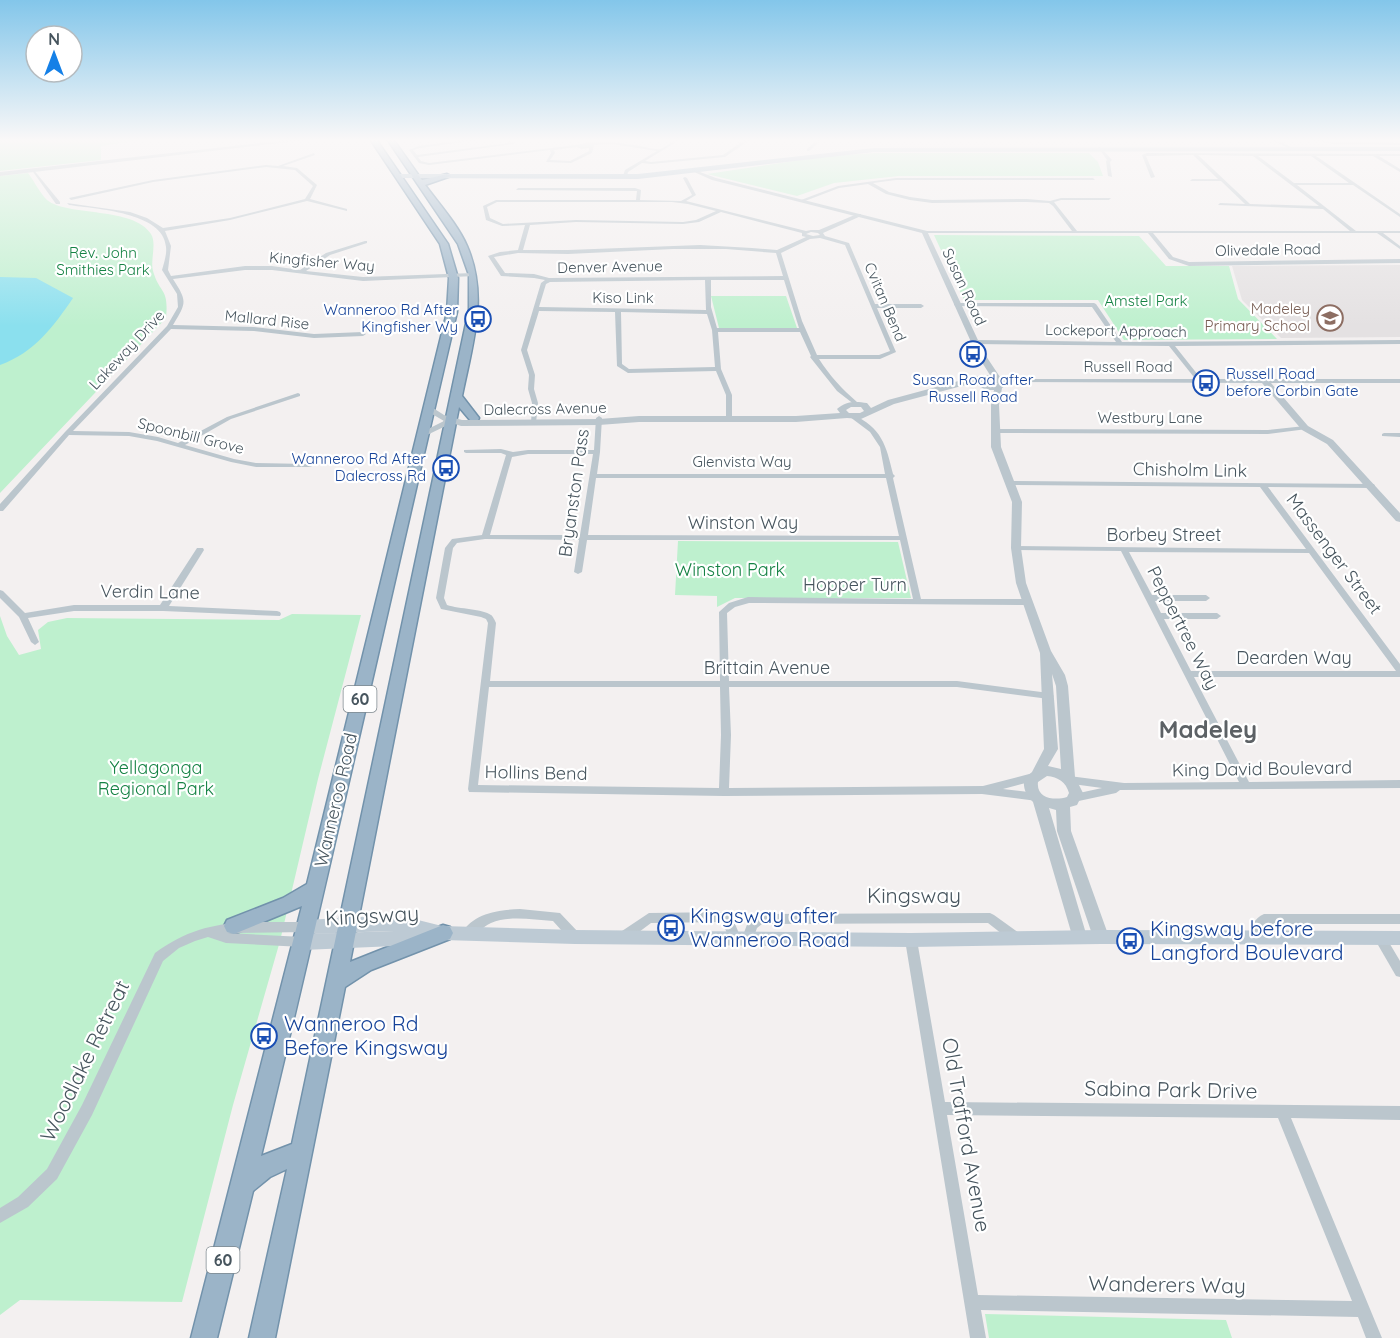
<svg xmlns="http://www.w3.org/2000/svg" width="1400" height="1338" viewBox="0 0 1400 1338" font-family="Quicksand,sans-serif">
<rect width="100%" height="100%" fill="#f3f0f0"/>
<polygon fill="#e4e1e2" points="1400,265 1400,337 1281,338 1242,300 1232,266"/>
<g fill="#bef0ce">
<polygon points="0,139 147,139 101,146 101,160 0,171"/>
<polygon points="876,153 1089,153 1098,162 1103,176 899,176 834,183 797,196 707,174 827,156"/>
<path d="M28,173c6,8 12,20 19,27 21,17 86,6 104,34 6,10 -1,26 2,37 7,24 16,16 13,47l-166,175v-317z"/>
<polygon points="934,235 1139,236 1166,266 1229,266 1238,299 1277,339 1124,340 1098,300 964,300"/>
<polygon points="711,296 786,296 797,328 719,328"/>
<polygon points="678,541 898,542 911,598 735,598 717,607 717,596 675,595"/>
<polygon points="292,614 361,615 318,779 280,941 233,1105 182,1302 20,1300 0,1315 0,616 7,636 19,655 41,649 38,630 48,622 67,618 279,620"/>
<polygon points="985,1314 1226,1320 1232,1338 989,1338"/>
</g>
<path fill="#8be0ee" d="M0,277l36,1 37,20c-20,29 -38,54 -73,67z"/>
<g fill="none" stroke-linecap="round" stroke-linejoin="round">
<g stroke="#7292ab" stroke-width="3">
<path id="trunk" d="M370,139h6l72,105 10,34 -1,34c-66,281 -128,564 -196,844l31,-12 177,-835v-34l-11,-31 -71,-105h6l29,41 25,-6 4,2 -26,9c14,19 33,40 42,61 22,51 5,99 -5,150l17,22 -1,2h-8l-11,-13 -109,555 93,-37 7,2 3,6 -3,6 -79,31 -26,17 -70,351h-26l38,-169 -17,8 -17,14 -36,147h-26l111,-432 -68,28 -7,-2 -3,-6 3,-6 56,-22 24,-14 140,-572 2,-34 -9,-34z"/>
</g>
<g fill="#bbc6cd" fill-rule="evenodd">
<path d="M472,139h12l-64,9 -7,2 4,5 92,-12 -3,-4h4l4,5 -96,13 3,4 8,2 147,-18c20,-6 44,-2 65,1 5,1 14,4 19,3 8,-2 12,-10 21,-10l-36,22 6,1 72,-7 23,-16h5l-26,18 -74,7 -9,-1 -14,9 -1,4 -2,1 -2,-1 2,-6 32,-19 -45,-7 -18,1 -2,8 -21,10 -25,-1 5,-9 -1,-3 -121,15 -10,-2 -10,-13 10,-4zM576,147l6,2 7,-1v3l-19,10 -20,-1 5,-7 -1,-3z"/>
<polygon points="818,139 822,139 809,151 807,151 807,149"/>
<polygon points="1270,139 1275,139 1295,149 1292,150"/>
<polygon points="1306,139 1334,142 1400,143 1400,145 1334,144"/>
<polygon points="1098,147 1100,147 1112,160 1110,162 1112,177 1108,176 1106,161 1107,160"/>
<path d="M314,153l1,2 -32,11 14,2 20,17 -7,14 37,10v2l-40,-10 -77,19 -65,11 6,15 -3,24 3,6 74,-10h27l28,4 26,-17 39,-12h2v2l-37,12 -24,16 57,6 110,-4 2,1v2l-112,5 -91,-11h-27l-72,9c15,23 13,24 0,46l81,2 60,7 49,-2 3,2 -3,2 -49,2 -60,-7 -83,-2 -98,102 56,1 29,5 20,6 49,-26 71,-24 2,1v2l-69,23 -46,26 49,14 22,4 52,1 4,2 -2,1h-54l-25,-5 -74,-21 -28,-5 -60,-1 -66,76h-3v-7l65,-72 102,-106 11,-19 -1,-13 -15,-24c2,-7 5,-16 4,-23 -2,-35 -71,-38 -97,-42l-2,-2 63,9 17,6 16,10 67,-10 75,-19 8,-13 -18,-16 -29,-3 -113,15 -82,18 -2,-2 84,-18 113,-15 12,1z"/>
<path d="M1147,153l253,1v2h-21l21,13v3l-27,-16h-57l84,58v3l-47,-32h-56l59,46h44v2h-17l17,13v3l-23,-16h-224l20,24 16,5 211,-3v4l-211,3 -20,-7 -21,-26h-223l-2,-1 2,-1h147l-19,-25 -4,-3 -22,-1 -95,1 -22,-3 -24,-6 -18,-10 -29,4 -34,13 -4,-1 37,-14 58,-8h197l2,2h-199l-23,3 16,9 21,5 22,3 95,-1 23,2 11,-3h50l-2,2h-48l-7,2 23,29h273l-27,-22 -105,-4 2,-2 25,1 -24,-23h-31l2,-2h26l-25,-24 -47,1 9,21 -4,1 -9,-23zM1198,155l55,1 66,50 -69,-2zM1258,156h53l38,27h-55z"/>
<polygon points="31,169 33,169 60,202 60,204 56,204"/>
<path d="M685,177l2,1 9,17 -10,6 120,30 5,-1h8l38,-16h4v2l-38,17 2,3 24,7 26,61h46l3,2 -3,2h-44l19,44 -16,7h-61c11,17 23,30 38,43v2l-2,1 -18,-14 -27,-34 1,-1 -11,-24h-82l3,37 11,26v25l-3,2 -3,-2v-25l-10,-24 -88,2 -11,-7 -2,-54 -76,-1 -12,39 8,25 -1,14 4,14 -2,20 -1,1h-4l1,-21 -4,-14 1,-14 -8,-25 20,-67 4,-3 -11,-2 -33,-2 -13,-20 12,-4 18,-2 7,-25 -23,1 -16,-6 -3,-14 13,-6h140l1,-9 -121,-1 2,-2h117l6,2 -1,10 41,1 11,-6 -9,-17zM497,202h175l16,2 28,7 -20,9 -13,2 -107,-2 -73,4 -13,-6 -3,-11zM721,212l81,21v3l4,1 -29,13 -25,-2 -52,-3 -132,5h-45l7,-25 46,-3 107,2 16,-2zM811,232l7,1 2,2 -7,1 -7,-2zM820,238l25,7 45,106 -11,4h-62l-15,-34 -21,-68 29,-14zM673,249h53l50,4 7,23 -234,2 -15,-4 -29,-1 -11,-16 24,-4 50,1zM705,280l1,30 -167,-3 7,-23 4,-2zM711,280h73l15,48h-82l-6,-21zM621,312l86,2 5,16 3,37 -86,2 -7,-5z"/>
<polygon points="954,303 1094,303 1096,304 1122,342 1400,340 1400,344 1175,346 1202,380 1199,382 1197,381 1169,346 975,344 972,342 975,340 1116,342 1092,307 956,306 954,305"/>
<path d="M852,414c30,14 34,31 41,60l2,2 -2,2 28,121h106l4,3 -4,3 -278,-2 -14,4 -8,6 2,68h228l92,12 5,3 -5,3 -92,-12h-228l2,48 -2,53 254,-2 50,-13 4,1 1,3 -1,3 -34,9 34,4 4,1 1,3 -1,3 -4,1 -55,-7 -258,2 -255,-4 -1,-3 20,-166 -2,-4 -5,-2 -40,-8 -5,-11 9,-50 7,-9 30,-4 24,-80 -5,-2h-35l-2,-1v-2l37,-1 12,3 15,-2h66l2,-32 3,-2 3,2 -2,34 -3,22h288l-5,-27 -10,-15 -20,-15 -1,-1zM528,454h65l-13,81h-90l22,-78zM596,478h290l13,58 -311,-1zM485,539l94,1 -5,32 4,2 4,-2 5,-32h313l13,59 -165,-2 -19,6 -10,9 1,69h-230l6,-58c-1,-2 -3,-7 -5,-8 -8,-6 -32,-6 -44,-10l-3,-7 9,-50 4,-5zM489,687h231l1,48 -2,53 -241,-3z"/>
<polygon points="1305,426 1308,428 1307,429 1268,434 996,433 993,431 996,429 1268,430"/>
<polygon points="1384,433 1400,433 1400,437 1382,436 1382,434"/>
<path d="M1007,481l367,3 1,2 -4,2 -103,-1 132,177v13h-206l55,105 151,-2v8l-280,2 -4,3 -42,9 -4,-1 -1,-3 1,-3 32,-7 -37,-5 -1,-3 1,-3 4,-1 55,7 115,-1 -118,-231 -105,-1h-3l-1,-2 1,-2 293,3 -46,-62 -250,-2h-3zM1129,552l180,1 87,118h-205l-27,-52h53l4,-3 -4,-3h-56l-6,-12h51l4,-3 -4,-3h-54z"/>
<polygon points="197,548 203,548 204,550 169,606 277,611 280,612 281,614 280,616 163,611 74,611 28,618 39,642 35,645 31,642 19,617 0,598 0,590 3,591 25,613 74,605 160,605"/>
<path d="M520,909l40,4 19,20 2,4 -2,4 -4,1 -4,-1 -18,-20c-20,-1 -43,-6 -62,2 -10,4 -18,17 -28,15l-2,-4c12,-21 37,-24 59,-25z"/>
<polygon points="726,912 730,914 732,917 741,938 739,942 735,943 731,942 722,922 651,923 627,941 623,942 619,941 617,937 619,933 649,913"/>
<polygon points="990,913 994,915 1019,933 1021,937 1019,941 1015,942 1011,941 988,923 762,924 757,928 752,942 748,943 744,942 742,938 748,922 760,914"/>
<path d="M1264,914h136v10h-133l-5,5 -3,12 -4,1 -4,-1 -2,-4c2,-10 5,-19 15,-23z"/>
<path d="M248,922h59l4,2 2,3 -2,3 -4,2 -79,1 75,4 4,1 2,4 -2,4 -4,1 -77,-4 -18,-6 -13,4 -16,7 -16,13 -71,154 -35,64 -29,28 -28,16v-15l18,-11 29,-28 35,-64 73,-152c30,-22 56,-29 93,-31z"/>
<polygon points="1380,933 1384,934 1400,961 1400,977 1396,976 1374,938 1376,934"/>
<path d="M911,935l4,1 2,4 28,162 455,4v14l-109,-2 91,220h-16l-8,-21 -377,-7 5,28h-16l-65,-398 2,-4zM947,1115l331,3 74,183 -374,-6z"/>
</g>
<g fill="#bbc6cd" fill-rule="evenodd">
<polygon points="296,139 314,139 0,176 0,172"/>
<path d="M692,169l24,9 211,53 57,122 16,24 36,2h364v4h-129l37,43 25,14 67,73v9l-4,-1 -69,-77 -25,-14 -40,-47 -256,-1 1,3 -5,3 -3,17 2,42 21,55 -1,46 5,35 25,68 14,24 3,11 7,91 8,16 -6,12 -7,2 1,24 38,106 -3,5 -5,2 -5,-2 -3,-5 -36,-106 -1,-21 -7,-2 38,129 -3,5 -5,2 -5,-2 -41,-140c-7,-7 -10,-13 -9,-23l8,-7 12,-23 -4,-96 -24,-70 -5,-35 1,-46 -21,-55v-42l3,-15h-8l-13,-7 -79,21 -33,15 -14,-1 -51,4h-157l-40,3 -138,1 -9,-3 -25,12h-6l-1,-2 24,-12 -17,-10v-4l3,-1 14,9 18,5 137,-1 40,-3h157l44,-3 -3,-4c9,-8 18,-8 30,-6l4,5 17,-8 89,-24 13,-1 -14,-22 -54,-120 -210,-53 -20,-9zM983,380h8l7,4 -8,1 -8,-3zM851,407h10l3,4 -4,2h-11l-3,-3zM1052,674l4,12 5,83 -13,-3 10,-17zM1047,776c11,1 19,6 22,17l-2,4c-13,4 -31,1 -29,-15z"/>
</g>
<polygon fill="#bdcad4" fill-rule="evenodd" points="357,917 410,918 442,926 575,930 911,933 1101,930 1400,931 1400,945 1101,944 911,947 575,944 443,940 418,945 303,950 297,947 294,942 297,937 303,934 394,931 307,934 301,932 298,927 301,922 307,920"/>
<polygon fill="#afc2cf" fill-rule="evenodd" points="1400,147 1400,151 874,152 638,179 399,178 395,176 399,174 638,174 874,148"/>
<use href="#trunk" fill="#9bb4c8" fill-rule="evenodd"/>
</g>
<linearGradient id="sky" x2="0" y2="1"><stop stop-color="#83c6ea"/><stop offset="0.43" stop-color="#faf8f8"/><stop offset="1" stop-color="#faf8f8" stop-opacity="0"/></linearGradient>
<rect width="1400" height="326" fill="url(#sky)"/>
<defs>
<g id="school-ring" transform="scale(1.35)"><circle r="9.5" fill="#fff" stroke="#8d6e63" stroke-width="1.5"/><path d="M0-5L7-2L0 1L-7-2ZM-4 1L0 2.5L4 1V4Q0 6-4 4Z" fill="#8d6e63"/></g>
<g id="bus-ring" transform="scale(1.35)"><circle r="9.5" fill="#fff" stroke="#1a4fb4" stroke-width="1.5"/><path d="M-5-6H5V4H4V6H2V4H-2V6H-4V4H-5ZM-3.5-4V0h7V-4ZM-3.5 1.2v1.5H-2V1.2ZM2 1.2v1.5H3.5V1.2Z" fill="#1a4fb4"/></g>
</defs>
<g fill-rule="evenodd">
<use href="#school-ring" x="1330" y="318"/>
<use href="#bus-ring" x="478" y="319"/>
<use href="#bus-ring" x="973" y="354"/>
<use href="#bus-ring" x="1206" y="383"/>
<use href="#bus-ring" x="446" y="468"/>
<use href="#bus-ring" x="671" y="928"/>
<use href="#bus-ring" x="1130" y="941"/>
<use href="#bus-ring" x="264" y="1036"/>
</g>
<g text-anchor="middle" stroke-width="4.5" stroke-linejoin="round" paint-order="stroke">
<g font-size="15" fill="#47555e" stroke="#fff">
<text transform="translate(1268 250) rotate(-1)" y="5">Olivedale Road</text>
<text transform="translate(322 262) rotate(5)" y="5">Kingfisher Way</text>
<text transform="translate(610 267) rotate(-1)" y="5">Denver Avenue</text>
<text transform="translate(964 287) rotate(65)" y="5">Susan Road</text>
<text x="623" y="303">Kiso Link</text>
<text transform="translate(885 302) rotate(67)" y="5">Cvitan Bend</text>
<text transform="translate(267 320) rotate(6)" y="5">Mallard Rise</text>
<text transform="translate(1116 331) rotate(1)" y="5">Lockeport Approach</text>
<text transform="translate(127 350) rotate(-47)" y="5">Lakeway Drive</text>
<text x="1128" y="372">Russell Road</text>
<text transform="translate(545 409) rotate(-1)" y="5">Dalecross Avenue</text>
<text x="1150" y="423">Westbury Lane</text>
<text transform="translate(191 436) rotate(14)" y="5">Spoonbill Grove</text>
<text x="742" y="467">Glenvista Way</text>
</g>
<g font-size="15" fill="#158244" stroke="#fff">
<text x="103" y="258">Rev. John<tspan x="103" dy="17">Smithies Park</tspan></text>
<text x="1146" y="306">Amstel Park</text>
</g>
<g font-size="15" fill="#785e54" stroke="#fff" text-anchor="end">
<text x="1310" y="314">Madeley<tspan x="1310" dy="17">Primary School</tspan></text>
</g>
<g font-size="15" fill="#164399" stroke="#fff" text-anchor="end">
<text x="458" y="315">Wanneroo Rd After<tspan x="458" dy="17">Kingfisher Wy</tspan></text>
<text x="1226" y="379" text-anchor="start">Russell Road<tspan x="1226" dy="17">before Corbin Gate</tspan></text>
<text x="973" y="385" text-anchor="middle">Susan Road after<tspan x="973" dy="17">Russell Road</tspan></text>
<text x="426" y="464">Wanneroo Rd After<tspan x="426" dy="17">Dalecross Rd</tspan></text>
</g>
<g fill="#fff" stroke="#7e888e" stroke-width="1.5">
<rect x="343.5" y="686" width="33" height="26" rx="4.5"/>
<rect x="206.5" y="1247" width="33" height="26" rx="4.5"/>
</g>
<g font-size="16" font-weight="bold" fill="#47555e">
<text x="360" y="705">60</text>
<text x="223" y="1266">60</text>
</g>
<g font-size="18" fill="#47555e" stroke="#fff">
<text transform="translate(1190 470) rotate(1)" y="6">Chisholm Link</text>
<text transform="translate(574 493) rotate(-82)" y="6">Bryanston Pass</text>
<text x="743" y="529">Winston Way</text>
<text x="1164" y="541">Borbey Street</text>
<text transform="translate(1334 554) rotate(53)" y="6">Massenger Street</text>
<text x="855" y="591">Hopper Turn</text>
<text transform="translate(150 592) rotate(1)" y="6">Verdin Lane</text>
<text transform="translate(1183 628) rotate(63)" y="6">Peppertree Way</text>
<text x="1294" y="664">Dearden Way</text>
<text x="767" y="674">Brittain Avenue</text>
<text transform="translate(1262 769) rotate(-1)" y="6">King David Boulevard</text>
<text transform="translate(536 773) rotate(1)" y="6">Hollins Bend</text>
<text transform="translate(336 800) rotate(-77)" y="6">Wanneroo Road</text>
</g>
<g font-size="18" fill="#158244" stroke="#fff">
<text x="730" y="576">Winston Park</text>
<text x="156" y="774">Yellagonga<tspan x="156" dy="21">Regional Park</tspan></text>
</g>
<g font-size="21" fill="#47555e" stroke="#fff">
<text x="914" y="903">Kingsway</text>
<text transform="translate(372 916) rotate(-3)" y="7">Kingsway</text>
<text transform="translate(85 1061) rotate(-64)" y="7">Woodlake Retreat</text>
<text transform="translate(1171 1090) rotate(1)" y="7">Sabina Park Drive</text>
<text transform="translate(966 1135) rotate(80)" y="7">Old Trafford Avenue</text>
<text transform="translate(1167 1285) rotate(1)" y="7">Wanderers Way</text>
</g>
<g font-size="21" fill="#164399" stroke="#fff" text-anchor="start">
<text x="690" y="923">Kingsway after<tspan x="690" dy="24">Wanneroo Road</tspan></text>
<text x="1150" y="936">Kingsway before<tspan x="1150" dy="24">Langford Boulevard</tspan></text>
<text x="284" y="1031">Wanneroo Rd<tspan x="284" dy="24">Before Kingsway</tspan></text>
</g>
<g font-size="24" font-weight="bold" fill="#5c6165" stroke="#fff">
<text x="1208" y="738">Madeley</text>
</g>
</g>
<g transform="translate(54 54)"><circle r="28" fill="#ffffff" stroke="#b5bbbf" stroke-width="1.5"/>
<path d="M0-4.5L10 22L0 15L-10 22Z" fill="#1580e7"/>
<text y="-9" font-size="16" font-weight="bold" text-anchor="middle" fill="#47555e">N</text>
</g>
</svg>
